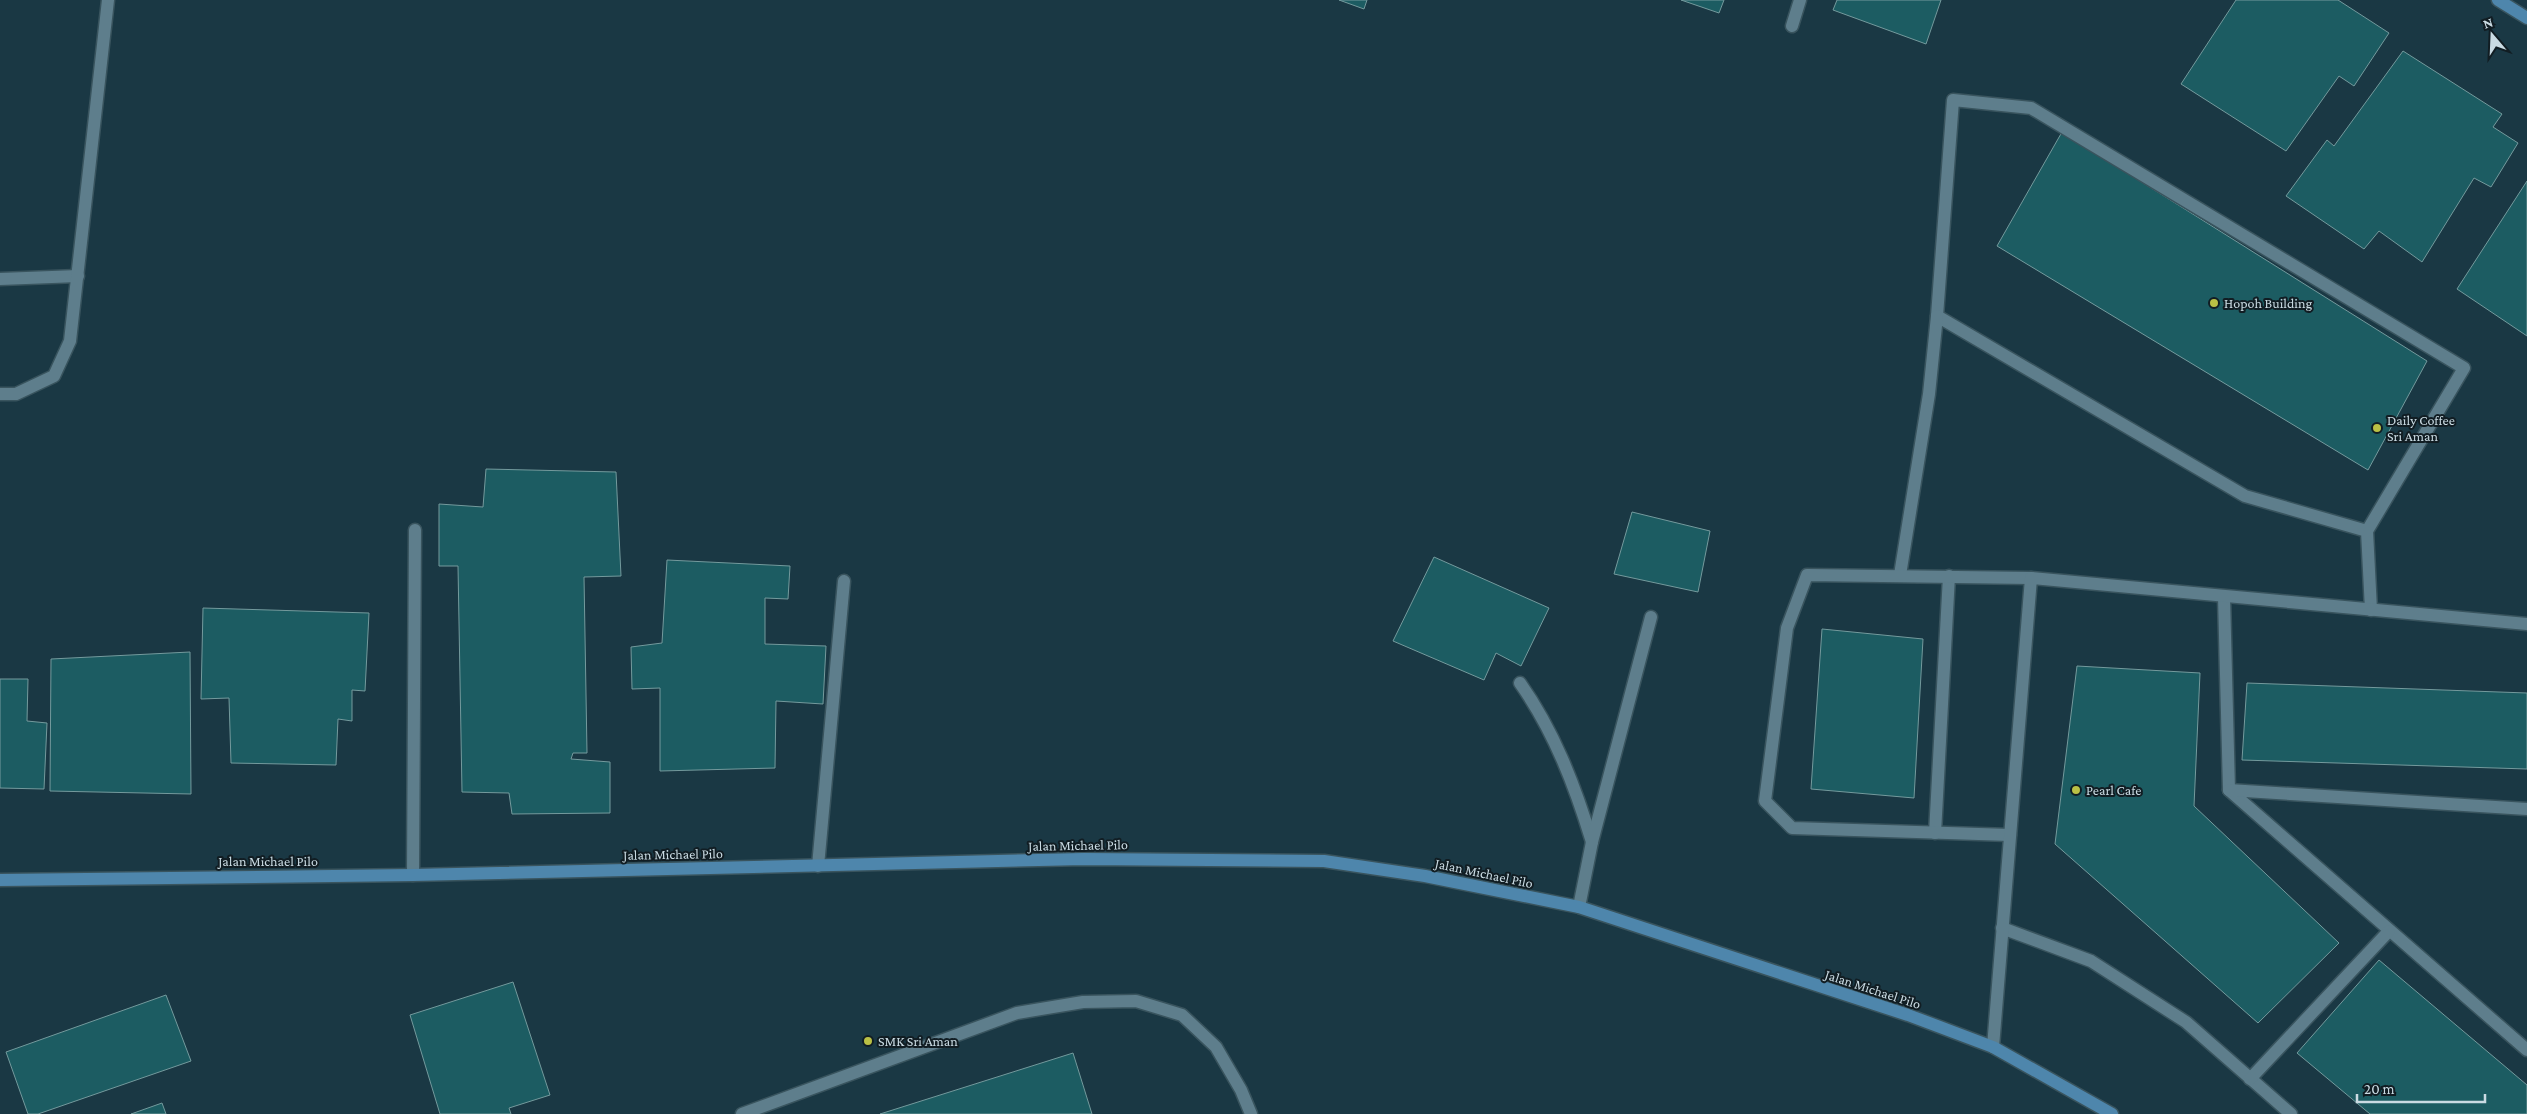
<svg xmlns="http://www.w3.org/2000/svg" width="2527" height="1114" viewBox="0 0 2527 1114" font-family="'Crimson Pro',serif">
<rect width="100%" height="100%" fill="#1a3844"/>
<g fill="#1c5c62" stroke="#749a9d">
<polygon points="1339,0 1367,0 1364,9"/>
<polygon points="1681,0 1724,0 1719,13"/>
<polygon points="1837,0 1941,0 1926,44 1833,10"/>
<polygon points="2236,0 2338,0 2389,33 2354,86 2339,76 2286,151 2181,84"/>
<polygon points="2403,51 2502,114 2493,127 2518,143 2491,187 2474,178 2422,262 2379,231 2364,249 2286,196 2327,140 2334,146"/>
<polygon points="2062,132 2427,361 2368,470 1997,246"/>
<polygon points="2527,181 2527,336 2457,289"/>
<polygon points="486,469 616,472 621,576 584,577 587,753 573,753 571,759 610,762 610,813 512,814 509,793 462,792 458,566 439,566 439,504 483,507"/>
<polygon points="1632,512 1710,531 1698,592 1614,574"/>
<polygon points="1434,557 1549,608 1521,666 1496,653 1484,680 1393,641"/>
<polygon points="667,560 790,566 788,599 765,598 765,644 826,646 823,704 776,701 775,768 660,771 660,688 632,689 631,647 662,643"/>
<polygon points="203,608 369,613 365,691 352,690 352,721 338,719 336,765 231,763 229,698 201,699"/>
<polygon points="1822,629 1923,639 1914,798 1811,789"/>
<polygon points="190,652 191,794 50,791 51,659"/>
<polygon points="2077,666 2200,673 2194,806 2339,943 2258,1023 2055,844"/>
<polygon points="0,679 28,679 27,721 47,723 44,789 0,788"/>
<polygon points="2247,683 2527,693 2527,769 2242,760"/>
<polygon points="2379,960 2527,1085 2527,1114 2370,1114 2297,1053"/>
<polygon points="513,982 550,1095 509,1108 511,1114 440,1114 410,1015"/>
<polygon points="166,995 191,1061 38,1114 28,1114 6,1052"/>
<polygon points="1073,1053 1092,1114 880,1114"/>
<polygon points="162,1103 166,1114 131,1114"/>
</g>
<g fill="none" stroke-linecap="round" stroke-linejoin="round">
<g stroke="#39545e" stroke-width="15">
<g id="lane">
<polyline points="0,279 78,276"/>
<polyline points="0,394 16,394 54,376 70,341 108,0"/>
<polyline points="2367,531 2464,368 2031,108 1953,100 1937,316 2245,496 2367,531 2371,610"/>
<polyline points="1900,575 1929,394 1937,316"/>
<polyline points="2224,597 2229,790 2527,1050"/>
<polyline points="2229,790 2527,809"/>
<polyline points="1935,833 1949,576"/>
<polyline points="2010,835 1792,828 1765,801 1787,628 1807,575 2031,578"/>
<polyline points="2002,928 2091,961 2186,1022 2291,1114"/>
<polyline points="1993,1047 2031,578 2527,624"/>
<polyline points="2250,1079 2389,931"/>
</g>
</g>
<g stroke="#39545e" stroke-width="15">
<g id="street">
<polyline points="1792,26 1800,0"/>
<path d="M1520,683c34,48 55,103 72,159"/>
<polyline points="818,866 844,581"/>
<polyline points="413,875 415,530"/>
<polyline points="1579,907 1592,842 1651,617"/>
<polyline points="742,1114 1017,1013 1083,1002 1136,1001 1182,1015 1216,1047 1241,1090 1251,1114"/>
</g>
</g>
<g stroke="#39545e" stroke-width="15">
<g id="secondary">
<polyline points="2498,0 2527,18"/>
<polyline points="0,880 413,875 1084,859 1324,861 1425,876 1579,907 1908,1015 1993,1047 2112,1114"/>
</g>
</g>
<use href="#lane" stroke="#5e7e8c" stroke-width="12"/>
<use href="#street" stroke="#5e7e8c" stroke-width="12"/>
<use href="#secondary" stroke="#4e86ac" stroke-width="12"/>
</g>
<g fill="#bac045" stroke="#111d23" stroke-width="2">
<circle cx="2214" cy="303" r="5"/>
<circle cx="2377" cy="428" r="5"/>
<circle cx="2076" cy="790" r="5"/>
<circle cx="868" cy="1041" r="5"/>
</g>
<g text-anchor="middle" stroke-width="4" stroke-linejoin="round" paint-order="stroke">
<g font-size="14" fill="#cadbe3" stroke="#111d23" text-anchor="start">
<text x="2224" y="308">Hopoh Building</text>
<text x="2387" y="425">Daily Coffee<tspan x="2387" dy="16">Sri Aman</tspan></text>
<text x="2086" y="795">Pearl Cafe</text>
<text x="878" y="1046">SMK Sri Aman</text>
</g>
<g font-size="14" fill="#cadbe3" stroke="#111d23">
<text transform="translate(1078 845) rotate(-1)" y="5">Jalan Michael Pilo</text>
<text transform="translate(673 854) rotate(-1)" y="5">Jalan Michael Pilo</text>
<text x="268" y="866">Jalan Michael Pilo</text>
<text transform="translate(1484 873) rotate(12)" y="5">Jalan Michael Pilo</text>
<text transform="translate(1873 989) rotate(18)" y="5">Jalan Michael Pilo</text>
</g>
</g>
<g transform="translate(2492 35) rotate(341)" stroke="#111d23" stroke-width="4" paint-order="stroke">
<path d="M0-4L9 19L0 12L-9 19Z" fill="#cadbe3"/>
<text y="-8" font-size="14" font-weight="bold" text-anchor="middle" fill="#cadbe3">N</text>
</g>
<path d="M2357 1094v8h128v-8" fill="none" stroke="#cadbe3" stroke-width="2.5"/>
<text x="2364" y="1094" font-size="15" fill="#cadbe3" stroke="#111d23" stroke-width="4" paint-order="stroke">20 m</text>
</svg>
